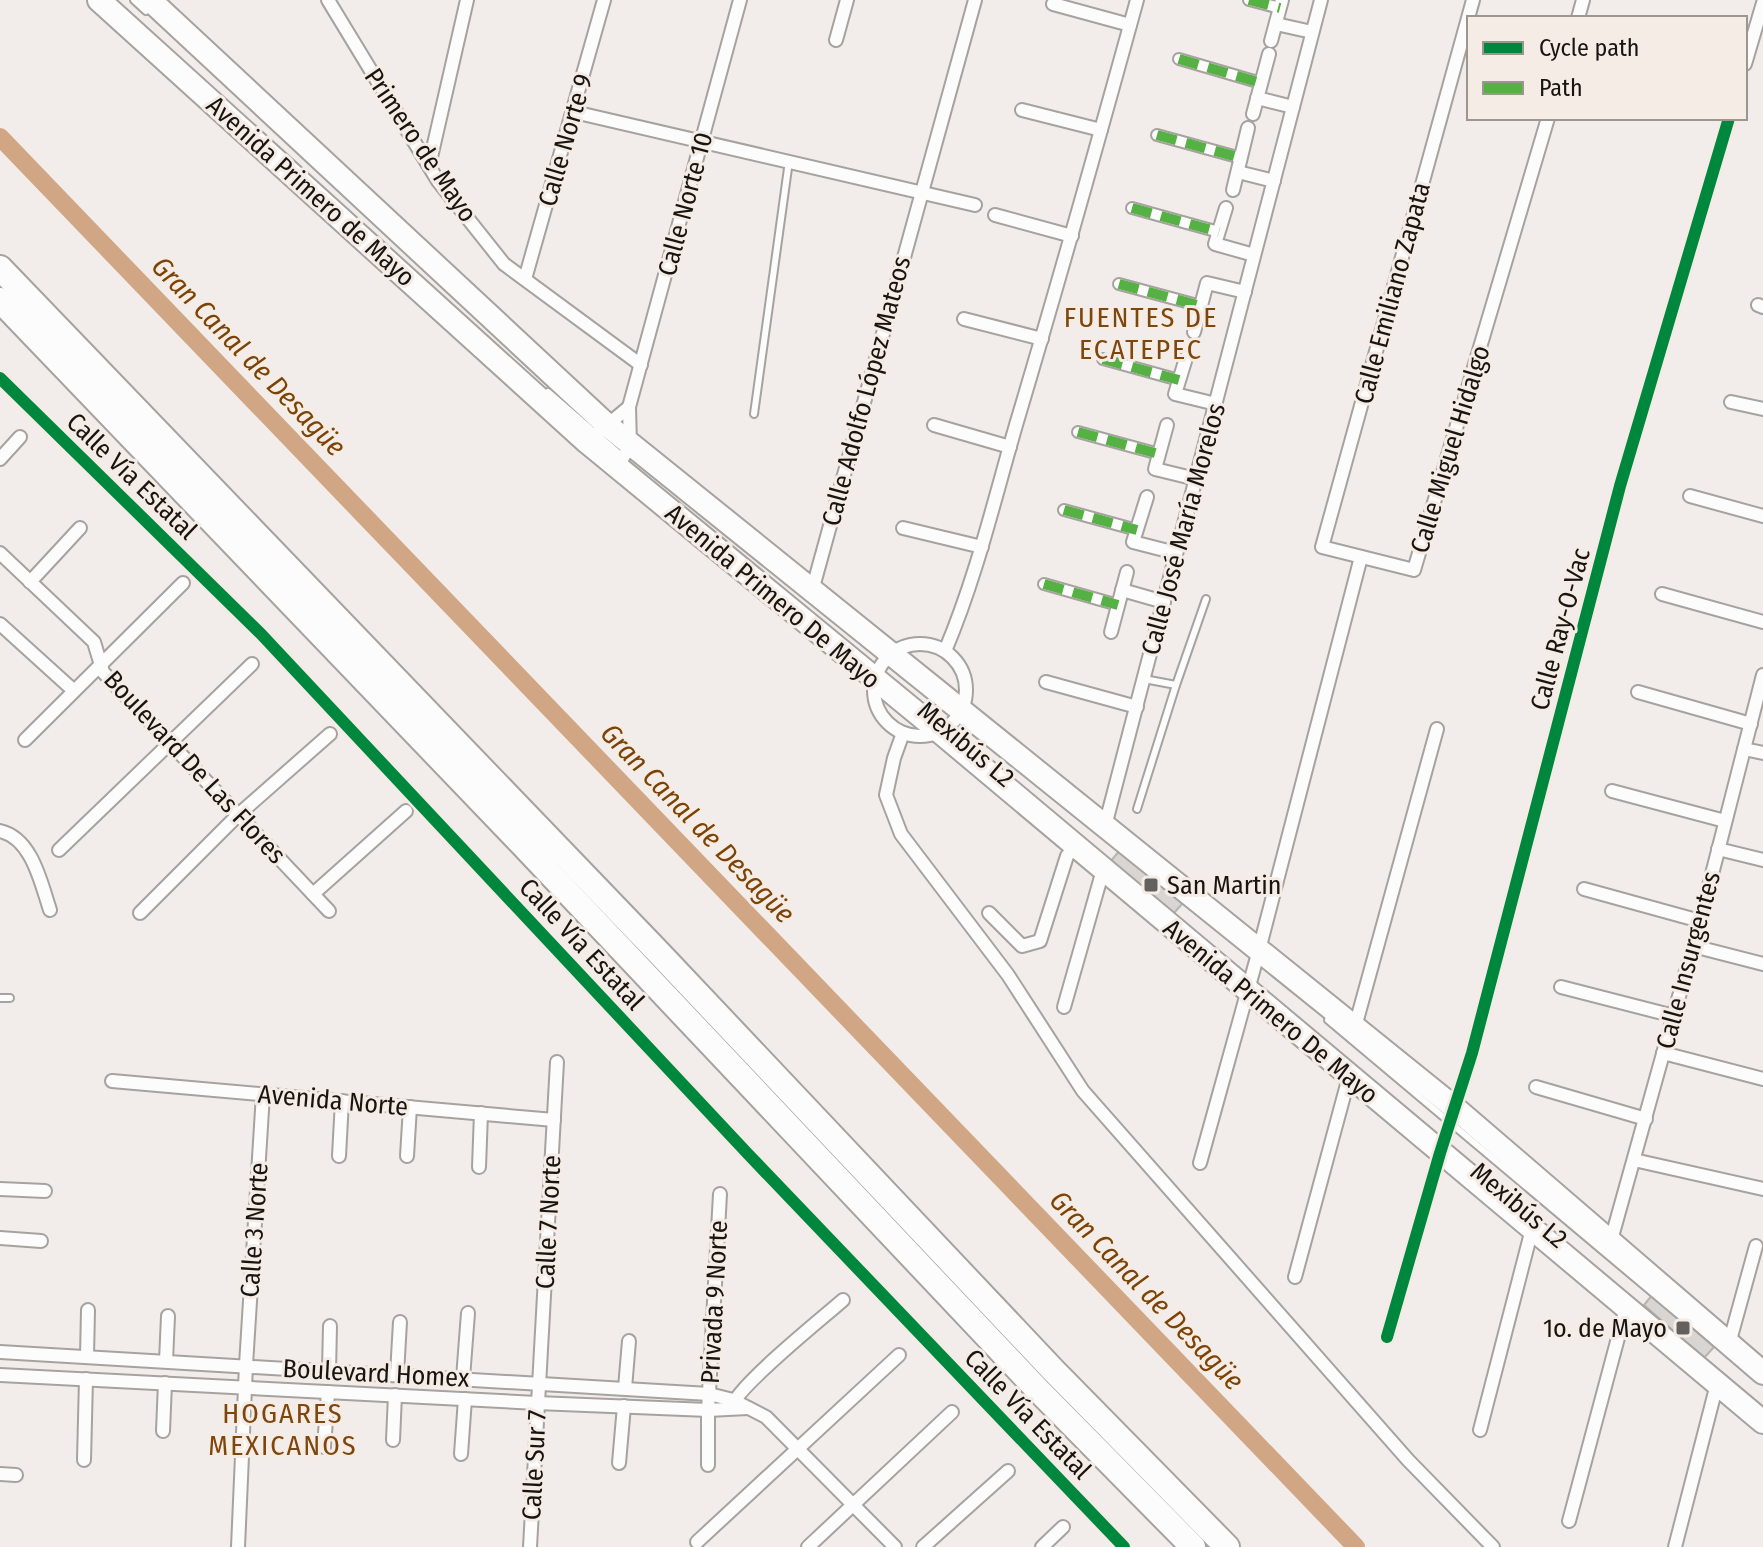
<svg xmlns="http://www.w3.org/2000/svg" width="1763" height="1547" viewBox="0 0 1763 1547" font-family="'Fira Sans Condensed',sans-serif">
<rect width="100%" height="100%" fill="#f2edea"/>
<g fill="none" stroke-linecap="round" stroke-linejoin="round">
<polyline stroke="#d1a684" stroke-width="18" points="0,137 1356,1547"/>
</g>
<g fill="#d9d5d2" stroke="#b7b4b1" stroke-width="2">
<polygon points="1120,850 1183,903 1173,914 1110,862"/>
<polygon points="1653,1294 1714,1347 1704,1358 1644,1305"/>
</g>
<g fill="none" stroke-linecap="round" stroke-linejoin="round">
<g stroke="#a6a29f" stroke-width="10">
<g id="service">
<polyline points="134,0 146,11"/>
<polyline points="548,392 624,458"/>
<polyline points="754,414 789,161"/>
<polyline points="1176,685 1206,599"/>
<polyline points="1137,809 1176,685 1144,679"/>
<polyline points="0,998 10,998"/>
<polyline points="1328,1020 1684,1319"/>
</g>
</g>
<g stroke="#a6a29f" stroke-width="14">
<g id="pedestrian">
<polyline points="1249,0 1280,8"/>
<polyline points="1179,59 1261,83"/>
<polyline points="1157,135 1241,158"/>
<polyline points="1132,208 1219,232"/>
<polyline points="1119,284 1201,306"/>
<polyline points="1103,359 1179,380"/>
<polyline points="1078,432 1159,454"/>
<polyline points="1064,510 1137,530"/>
<polyline points="1044,584 1118,605"/>
</g>
</g>
<g stroke="#a6a29f" stroke-width="16">
<g id="minor">
<polyline points="328,0 438,181 504,264 641,365"/>
<polyline points="1473,0 1322,547 1414,570 1548,118"/>
<polyline points="1053,4 1130,25"/>
<polyline points="1578,18 1583,0"/>
<polyline points="1276,24 1312,32"/>
<polyline points="836,40 847,0"/>
<polyline points="1271,41 1282,0"/>
<polyline points="1745,64 1763,3"/>
<polyline points="1257,98 1293,107"/>
<polyline points="1022,110 1101,130"/>
<polyline points="574,112 975,205"/>
<polyline points="1253,114 1269,54"/>
<polyline points="429,166 467,0"/>
<polyline points="1238,172 1274,181"/>
<polyline points="1233,190 1248,128"/>
<polyline points="1226,208 1215,244 1254,255"/>
<polyline points="995,215 1072,236"/>
<polyline points="525,279 604,0"/>
<polyline points="1758,305 1763,307"/>
<polyline points="964,319 1042,339"/>
<polyline points="1194,332 1207,283 1245,292"/>
<polyline points="1186,358 1175,394 1216,404"/>
<polyline points="0,378 261,634 748,1154 1124,1547"/>
<polyline points="1731,402 1763,409"/>
<polyline points="934,425 1010,447"/>
<polyline points="1167,425 1155,469 1196,479"/>
<polyline points="587,442 629,407"/>
<polyline points="0,459 20,437"/>
<polyline points="618,467 630,445 629,407 740,0"/>
<polyline points="1690,496 1763,516"/>
<polyline points="1147,497 1133,542 1176,553"/>
<polyline points="903,528 982,547"/>
<polyline points="0,553 94,642 103,672 329,911"/>
<polyline points="30,582 80,528"/>
<polyline points="1122,590 1164,602"/>
<polyline points="812,591 975,0"/>
<polyline points="1662,594 1763,622"/>
<polyline points="0,624 73,690"/>
<polyline points="1111,632 1127,572"/>
<circle cx="920" cy="690" r="46"/>
<path d="M945,651c31,-73 49,-150 71,-226 42,-141 82,-283 121,-425"/>
<polyline points="1046,682 1137,707"/>
<polyline points="1638,692 1751,724"/>
<polyline points="903,733 894,758 886,795 901,834 1008,975 1083,1091 1408,1460 1493,1547"/>
<polyline points="25,740 183,583"/>
<polyline points="1744,749 1763,753"/>
<polyline points="1612,791 1725,821"/>
<polyline points="1105,826 1321,0"/>
<path d="M0,831c32,7 41,52 50,79"/>
<polyline points="1718,849 1763,860"/>
<polyline points="59,850 252,664"/>
<polyline points="1584,889 1700,921"/>
<polyline points="313,894 406,811"/>
<polyline points="140,913 238,815 330,734"/>
<polyline points="989,913 1022,946 1040,941 1067,856 1075,846"/>
<polyline points="1693,946 1763,964"/>
<polyline points="1561,987 1674,1016"/>
<polyline points="1064,1007 1103,870"/>
<polyline points="1355,1027 1437,729"/>
<polyline points="1663,1053 1763,1079"/>
<polyline points="112,1081 554,1120"/>
<polyline points="1536,1087 1646,1119"/>
<polyline points="339,1156 342,1101"/>
<polyline points="407,1156 410,1107"/>
<polyline points="1634,1160 1763,1189"/>
<polyline points="1200,1163 1259,950 1361,557"/>
<polyline points="479,1167 481,1113"/>
<polyline points="0,1189 45,1191"/>
<polyline points="0,1238 41,1241"/>
<polyline points="1610,1244 1700,921 1763,675"/>
<polyline points="1295,1277 1349,1077"/>
<polyline points="1387,1337 1440,1153 1472,1053 1620,486 1729,118"/>
<polyline points="1729,1344 1756,1246"/>
<polyline points="0,1352 709,1394 733,1400 766,1417 895,1547"/>
<polyline points="87,1356 88,1310"/>
<polyline points="166,1361 168,1316"/>
<polyline points="329,1370 330,1326"/>
<polyline points="397,1374 400,1322"/>
<polyline points="0,1375 537,1403 708,1410 748,1408"/>
<polyline points="463,1378 468,1313"/>
<polyline points="625,1388 629,1341"/>
<path d="M732,1407c3,-19 92,-90 111,-107"/>
<polyline points="1480,1430 1532,1229"/>
<polyline points="163,1431 165,1383"/>
<polyline points="393,1440 395,1395"/>
<polyline points="324,1447 328,1392"/>
<polyline points="461,1454 465,1399"/>
<polyline points="84,1460 86,1379"/>
<polyline points="619,1463 624,1406"/>
<polyline points="708,1465 708,1410 720,1194"/>
<polyline points="0,1474 16,1475"/>
<polyline points="1569,1521 1626,1308"/>
<polyline points="697,1542 899,1355"/>
<polyline points="238,1547 246,1365 263,1094"/>
<polyline points="530,1547 557,1062"/>
<polyline points="808,1547 952,1412"/>
<polyline points="923,1547 1008,1471"/>
<polyline points="1042,1547 1063,1527"/>
<polyline points="1675,1547 1717,1384"/>
</g>
</g>
<g stroke="#a6a29f" stroke-width="26">
<g id="trunk">
<polyline points="99,0 587,442 940,732 1763,1422"/>
<polyline points="150,0 607,425 1455,1108 1763,1373"/>
</g>
</g>
<g stroke="#a6a29f" stroke-width="28">
<g id="motorway">
<polyline points="0,268 659,953 1053,1370 1227,1547"/>
<polyline points="0,300 523,845 1036,1388 1193,1547"/>
</g>
</g>
<use href="#service" stroke="#fdfcfc" stroke-width="6"/>
<use href="#pedestrian" stroke="#fdfcfc" stroke-width="10"/>
<use href="#minor" stroke="#fdfcfc" stroke-width="12"/>
<use href="#trunk" stroke="#fdfcfc" stroke-width="22"/>
<use href="#motorway" stroke="#fdfcfc" stroke-width="24"/>
<g stroke="#55b144" stroke-width="10" stroke-dasharray="20 10" stroke-linecap="butt">
<polyline points="1249,0 1280,8"/>
<polyline points="1179,59 1261,83"/>
<polyline points="1157,135 1241,158"/>
<polyline points="1132,208 1219,232"/>
<polyline points="1119,284 1201,306"/>
<polyline points="1103,359 1179,380"/>
<polyline points="1078,432 1159,454"/>
<polyline points="1064,510 1137,530"/>
<polyline points="1044,584 1118,605"/>
</g>
<g stroke="#f5ece6" stroke-width="17">
<g id="cycleway">
<polyline points="0,378 261,634 748,1154 1124,1547"/>
<polyline points="1387,1337 1440,1153 1472,1053 1620,486 1729,118"/>
</g>
</g>
<use href="#cycleway" stroke="#00873e" stroke-width="12"/>
</g>
<g fill="#64605d" stroke="#f5ece6" stroke-width="3">
<rect x="1143" y="877" width="16" height="16" rx="4"/>
<rect x="1675" y="1320" width="16" height="16" rx="4"/>
</g>
<g text-anchor="middle" stroke-width="6" stroke-linejoin="round" paint-order="stroke">
<g font-size="26" fill="#171411" stroke="#f5ece6">
<text transform="translate(565 140) rotate(-74)" y="9">Calle Norte 9</text>
<text transform="translate(421 145) rotate(56)" y="9">Primero de Mayo</text>
<text transform="translate(311 191) rotate(42)" y="9">Avenida Primero de Mayo</text>
<text transform="translate(685 204) rotate(-75)" y="9">Calle Norte 10</text>
<text transform="translate(1392 293) rotate(-75)" y="9">Calle Emiliano Zapata</text>
<text transform="translate(866 391) rotate(-75)" y="9">Calle Adolfo López Mateos</text>
<text transform="translate(1450 449) rotate(-73)" y="9">Calle Miguel Hidalgo</text>
<text transform="translate(132 476) rotate(44)" y="9">Calle Vía Estatal</text>
<text transform="translate(1183 529) rotate(-75)" y="9">Calle José María Morelos</text>
<text transform="translate(773 596) rotate(40)" y="9">Avenida Primero De Mayo</text>
<text transform="translate(1560 629) rotate(-75)" y="9">Calle Ray-O-Vac</text>
<text transform="translate(966 744) rotate(40)" y="9">Mexibús L2</text>
<text transform="translate(195 767) rotate(47)" y="9">Boulevard De Las Flores</text>
<text transform="translate(582 944) rotate(47)" y="9">Calle Vía Estatal</text>
<text transform="translate(1688 960) rotate(-75)" y="9">Calle Insurgentes</text>
<text transform="translate(1271 1011) rotate(40)" y="9">Avenida Primero De Mayo</text>
<text transform="translate(333 1100) rotate(5)" y="9">Avenida Norte</text>
<text transform="translate(1519 1205) rotate(40)" y="9">Mexibús L2</text>
<text transform="translate(548 1222) rotate(-87)" y="9">Calle 7 Norte</text>
<text transform="translate(254 1230) rotate(-86)" y="9">Calle 3 Norte</text>
<text transform="translate(714 1302) rotate(-87)" y="9">Privada 9 Norte</text>
<text transform="translate(376 1373) rotate(3)" y="9">Boulevard Homex</text>
<text transform="translate(1028 1414) rotate(46)" y="9">Calle Vía Estatal</text>
<text transform="translate(534 1465) rotate(-87)" y="9">Calle Sur 7</text>
</g>
<g font-size="26" fill="#171411" stroke="#f5ece6" text-anchor="start">
<text x="1167" y="894">San Martin</text>
<text x="1667" y="1337" text-anchor="end">1o. de Mayo</text>
</g>
<g font-size="28" letter-spacing="2" fill="#7d460d" stroke="#f5ece6">
<text x="1141" y="327">FUENTES DE<tspan x="1141" dy="32">ECATEPEC</tspan></text>
<text x="283" y="1423">HOGARES<tspan x="283" dy="32">MEXICANOS</tspan></text>
</g>
<g font-size="28" font-style="italic" fill="#7b4306" stroke="#f5ece6">
<text transform="translate(249 356) rotate(46)" y="10">Gran Canal de Desagüe</text>
<text transform="translate(698 823) rotate(46)" y="10">Gran Canal de Desagüe</text>
<text transform="translate(1147 1290) rotate(46)" y="10">Gran Canal de Desagüe</text>
</g>
</g>
<rect x="1467" y="16" width="280" height="104" fill="#f5ece6" stroke="#9c9691" stroke-width="2"/>
<rect x="1483" y="42" width="40" height="12" fill="#00873e" stroke="#9c9691" stroke-width="2"/>
<text x="1539" y="56" font-size="24" fill="#171411">Cycle path</text>
<rect x="1483" y="82" width="40" height="12" fill="#55b144" stroke="#9c9691" stroke-width="2"/>
<text x="1539" y="96" font-size="24" fill="#171411">Path</text>
</svg>
